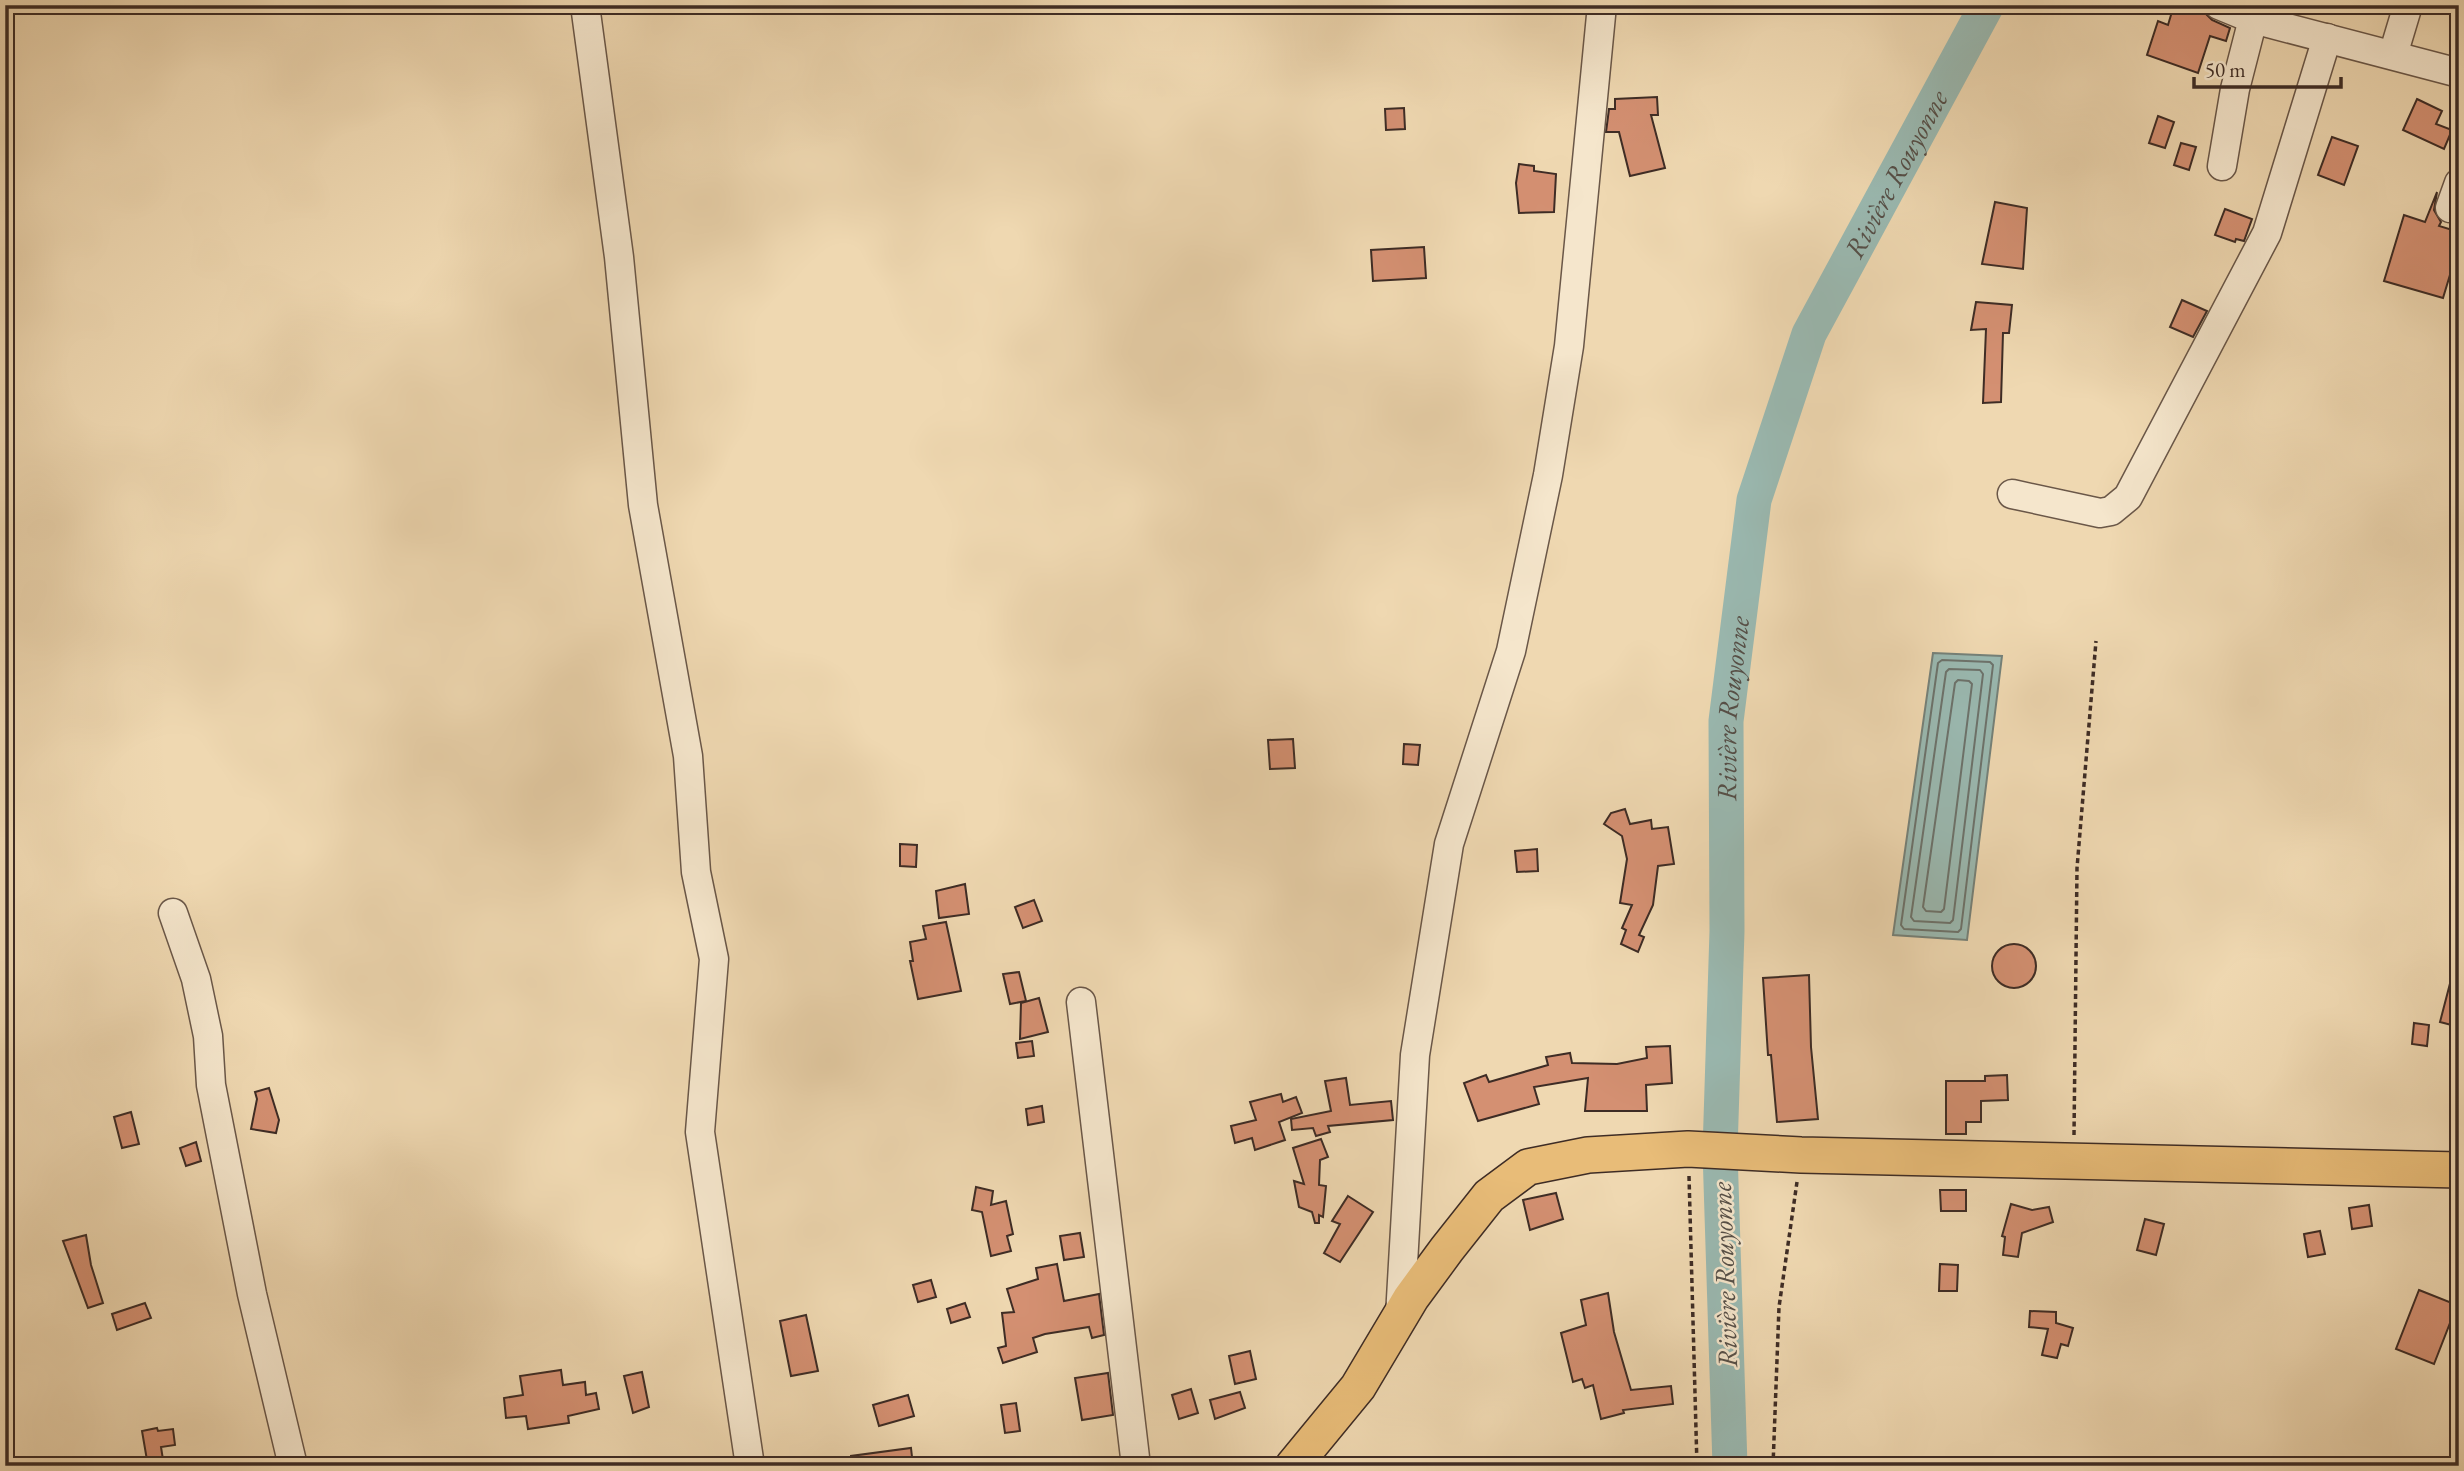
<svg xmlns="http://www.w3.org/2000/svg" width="2464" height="1471" viewBox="0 0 2464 1471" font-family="'EB Garamond',serif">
<rect width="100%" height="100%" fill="#efd8b1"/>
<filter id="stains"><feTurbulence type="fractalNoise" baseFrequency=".00286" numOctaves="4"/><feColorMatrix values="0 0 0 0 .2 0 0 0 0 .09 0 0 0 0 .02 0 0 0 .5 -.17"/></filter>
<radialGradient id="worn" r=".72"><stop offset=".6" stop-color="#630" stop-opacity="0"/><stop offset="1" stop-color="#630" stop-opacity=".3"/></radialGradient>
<polygon fill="#9ab9b1" stroke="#758179" stroke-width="2" points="1933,653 2002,656 1967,940 1893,935"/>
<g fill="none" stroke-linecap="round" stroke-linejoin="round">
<g stroke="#6c726b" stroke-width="2">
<polygon points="1942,660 1990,662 1993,665 1961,929 1958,932 1904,929 1901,925 1938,663"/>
<polygon points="1949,669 1980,670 1983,674 1953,920 1950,923 1914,921 1911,917 1946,672"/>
<polygon points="1958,680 1969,681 1972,684 1944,909 1941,912 1926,911 1923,907 1955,683"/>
</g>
<path stroke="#9ab9b1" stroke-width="35" id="s1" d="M1730,1466l-10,-315 7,-220 -1,-210 28,-221 55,-166 178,-329"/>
</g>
<g fill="#d49072" stroke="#3e2c25" stroke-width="2">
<polygon points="2174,5 2205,13 2212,20 2230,28 2226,41 2210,36 2198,73 2147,55 2158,21 2168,25"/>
<polygon points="1657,97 1658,115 1651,115 1665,168 1630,176 1619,132 1606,132 1609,109 1615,109 1615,99"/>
<polygon points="2417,99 2442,111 2436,124 2452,130 2444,149 2403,130"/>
<polygon points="1404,108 1405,129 1386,130 1385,109"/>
<polygon points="2158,116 2174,122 2165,148 2149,143"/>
<polygon points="2332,137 2358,146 2344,185 2318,175"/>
<polygon points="2181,143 2196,147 2189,170 2174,165"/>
<polygon points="1519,164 1534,166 1534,171 1556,174 1554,212 1519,213 1516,183"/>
<polygon points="2437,192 2434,210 2441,222 2439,226 2459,232 2459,245 2443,298 2384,281 2404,215 2425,222"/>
<polygon points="1995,202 2027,208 2023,269 1982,264"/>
<polygon points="2225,209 2252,219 2244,241 2236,239 2235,242 2215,235"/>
<polygon points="1424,247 1426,278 1373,281 1371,250"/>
<polygon points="2182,300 2207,311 2193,337 2170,327"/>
<polygon points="1976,302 2012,305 2009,333 2003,333 2001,402 1983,403 1986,329 1971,330"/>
<polygon points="1293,739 1295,768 1270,769 1268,740"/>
<polygon points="1404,744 1420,745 1418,765 1403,764"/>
<polygon points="1625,809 1630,824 1651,820 1652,829 1668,827 1674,864 1658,866 1653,905 1639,935 1644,937 1638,952 1621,944 1626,930 1622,928 1632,905 1620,903 1627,859 1622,836 1604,824 1611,813"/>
<polygon points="900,844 917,845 916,867 900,866"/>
<polygon points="1537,849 1538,871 1517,872 1515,851"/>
<polygon points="965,884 969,914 939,918 936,891"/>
<polygon points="1034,900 1042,921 1023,928 1015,907"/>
<polygon points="946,922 961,991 918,999 910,961 913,961 910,942 926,939 923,926"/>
<circle cx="2014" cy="966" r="22"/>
<polygon points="1019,972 1026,1001 1010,1004 1003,974"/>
<polygon points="2453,972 2459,973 2459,1027 2440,1022"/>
<polygon points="1809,975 1811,1047 1818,1119 1777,1122 1771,1055 1768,1055 1763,978"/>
<polygon points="1039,998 1048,1032 1020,1039 1021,1003"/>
<polygon points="2414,1023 2429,1025 2427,1046 2412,1044"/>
<polygon points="1032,1041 1034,1056 1018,1058 1016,1043"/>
<polygon points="1670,1046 1672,1083 1646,1085 1647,1111 1585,1111 1588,1078 1534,1087 1539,1104 1478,1121 1464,1083 1486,1075 1489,1082 1548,1065 1546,1057 1570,1053 1572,1063 1617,1064 1647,1058 1646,1047"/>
<polygon points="2007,1075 2008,1100 1981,1101 1981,1122 1966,1122 1966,1134 1946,1134 1946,1081 1985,1081 1985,1076"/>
<polygon points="1346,1078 1350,1105 1391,1101 1393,1120 1328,1126 1330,1132 1316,1136 1313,1128 1292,1130 1291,1119 1331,1111 1325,1081"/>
<polygon points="269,1088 279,1120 276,1133 251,1129 257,1099 255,1092"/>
<polygon points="1281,1094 1283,1102 1296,1097 1302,1113 1279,1122 1285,1140 1255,1150 1252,1138 1235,1143 1231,1126 1256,1120 1250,1102"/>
<polygon points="1042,1106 1044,1122 1028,1125 1026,1109"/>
<polygon points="131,1112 139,1144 122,1148 114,1117"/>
<polygon points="1321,1139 1328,1157 1320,1160 1319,1185 1326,1186 1323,1217 1319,1215 1319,1223 1315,1223 1312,1212 1299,1207 1294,1181 1304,1184 1293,1148"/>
<polygon points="196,1142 201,1161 186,1166 180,1148"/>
<polygon points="976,1187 993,1191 991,1205 1006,1201 1013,1234 1007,1236 1011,1251 991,1256 982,1212 972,1210"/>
<polygon points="1940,1190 1966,1190 1966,1211 1941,1211"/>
<polygon points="1556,1193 1563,1219 1530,1230 1523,1200"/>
<polygon points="1348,1196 1373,1212 1340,1262 1324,1253 1340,1224 1332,1221"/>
<polygon points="2011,1204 2032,1210 2049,1207 2053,1222 2022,1233 2018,1257 2003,1255 2005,1237 2002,1236"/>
<polygon points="2369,1205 2372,1226 2352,1229 2349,1208"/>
<polygon points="2145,1219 2164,1224 2156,1255 2137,1250"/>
<polygon points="2320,1231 2325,1254 2308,1257 2304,1234"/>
<polygon points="1080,1233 1084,1257 1064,1260 1060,1236"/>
<polygon points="86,1235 91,1265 103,1303 88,1308 63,1241"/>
<polygon points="1057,1264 1064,1301 1099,1294 1104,1335 1092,1338 1089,1327 1045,1334 1033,1338 1037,1352 1003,1363 998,1348 1006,1346 1002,1313 1014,1312 1007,1289 1038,1279 1036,1268"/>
<polygon points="1940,1264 1958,1265 1957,1291 1939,1291"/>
<polygon points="931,1280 936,1297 918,1302 913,1285"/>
<polygon points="2419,1290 2457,1305 2434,1364 2396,1349"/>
<polygon points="1608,1293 1614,1332 1631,1390 1671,1386 1673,1404 1623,1410 1624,1413 1601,1419 1593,1385 1585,1388 1582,1379 1573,1382 1561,1333 1586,1325 1581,1300"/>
<polygon points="145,1303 151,1318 117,1330 112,1314"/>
<polygon points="965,1303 970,1317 951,1323 947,1309"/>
<polygon points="2030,1311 2056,1312 2056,1323 2073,1328 2068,1346 2061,1344 2057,1358 2042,1355 2048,1329 2029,1327"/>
<polygon points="806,1315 818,1371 791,1376 780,1321"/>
<polygon points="1250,1351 1256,1379 1235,1384 1229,1356"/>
<polygon points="561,1370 563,1385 585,1382 586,1395 596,1393 599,1409 568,1416 569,1423 528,1429 526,1416 506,1418 504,1398 523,1395 520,1376"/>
<polygon points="642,1372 649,1407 633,1413 624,1376"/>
<polygon points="1108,1373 1113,1415 1082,1420 1075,1378"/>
<polygon points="1191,1389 1198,1413 1179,1419 1172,1395"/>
<polygon points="1240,1392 1245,1408 1215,1419 1210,1400"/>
<polygon points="908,1395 914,1416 879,1426 873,1405"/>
<polygon points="1016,1403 1020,1431 1005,1433 1001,1405"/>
<polygon points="157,1428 158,1431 173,1429 175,1445 161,1447 164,1466 148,1466 142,1431"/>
<polygon points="911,1448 913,1466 851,1466 851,1456"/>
</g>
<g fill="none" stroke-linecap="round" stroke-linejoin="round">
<g stroke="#6a5748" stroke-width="31">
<g id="minor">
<polyline points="585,5 619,257 643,505 688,756 696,872 714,959 700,1132 750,1466"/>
<polyline points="2219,5 2253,19 2459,73"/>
<polyline points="2393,55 2408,5"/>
<polyline points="2222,166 2235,89 2253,19"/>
<polyline points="2450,208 2459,183"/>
<polyline points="2012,494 2100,513 2111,511 2128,497 2267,233 2327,38"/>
<polyline points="173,913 196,979 208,1036 211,1085 252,1294 293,1466"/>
<polyline points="1081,1002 1136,1466"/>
<polyline points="1400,1316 1415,1055 1449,844 1511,651 1548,475 1569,346 1602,5"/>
</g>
</g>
<g stroke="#3e2c25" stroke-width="38">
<polyline id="major" points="1293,1466 1358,1387 1411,1298 1447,1249 1489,1196 1528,1167 1588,1155 1688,1149 1801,1155 2459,1170"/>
</g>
<g stroke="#3e2c25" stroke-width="3.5" stroke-dasharray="5 3.5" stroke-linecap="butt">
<polyline points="2074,1135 2077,868 2096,641"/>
<polyline points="1689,1176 1697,1466"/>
<polyline points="1773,1466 1779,1307 1797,1182"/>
</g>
<use href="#minor" stroke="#f5e6cc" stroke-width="28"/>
<use href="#major" stroke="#e8bc78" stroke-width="35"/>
</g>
<g text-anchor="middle" stroke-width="5" stroke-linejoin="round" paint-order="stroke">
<g font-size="28" font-style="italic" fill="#554f48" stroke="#f5e6cc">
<text dy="10" stroke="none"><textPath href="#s1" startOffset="1325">Rivière Rouyonne</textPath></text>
<text dy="10" stroke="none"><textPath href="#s1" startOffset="758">Rivière Rouyonne</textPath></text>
<text transform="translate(1724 1275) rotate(-92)" y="10">Rivière Rouyonne</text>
</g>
</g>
<rect width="2464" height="1471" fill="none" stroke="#efd8b1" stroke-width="28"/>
<rect x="7" y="7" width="2450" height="1457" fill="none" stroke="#3e2c25" stroke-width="3.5"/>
<rect x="14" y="14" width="2436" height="1443" fill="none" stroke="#3e2c25" stroke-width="2"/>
<path d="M2194 77v10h147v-10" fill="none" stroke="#3e2c25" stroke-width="3.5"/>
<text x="2205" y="77" font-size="21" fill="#3e2c25" stroke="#f5e6cc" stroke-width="5" paint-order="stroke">50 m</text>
<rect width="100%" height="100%" filter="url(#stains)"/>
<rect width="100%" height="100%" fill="url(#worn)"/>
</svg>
